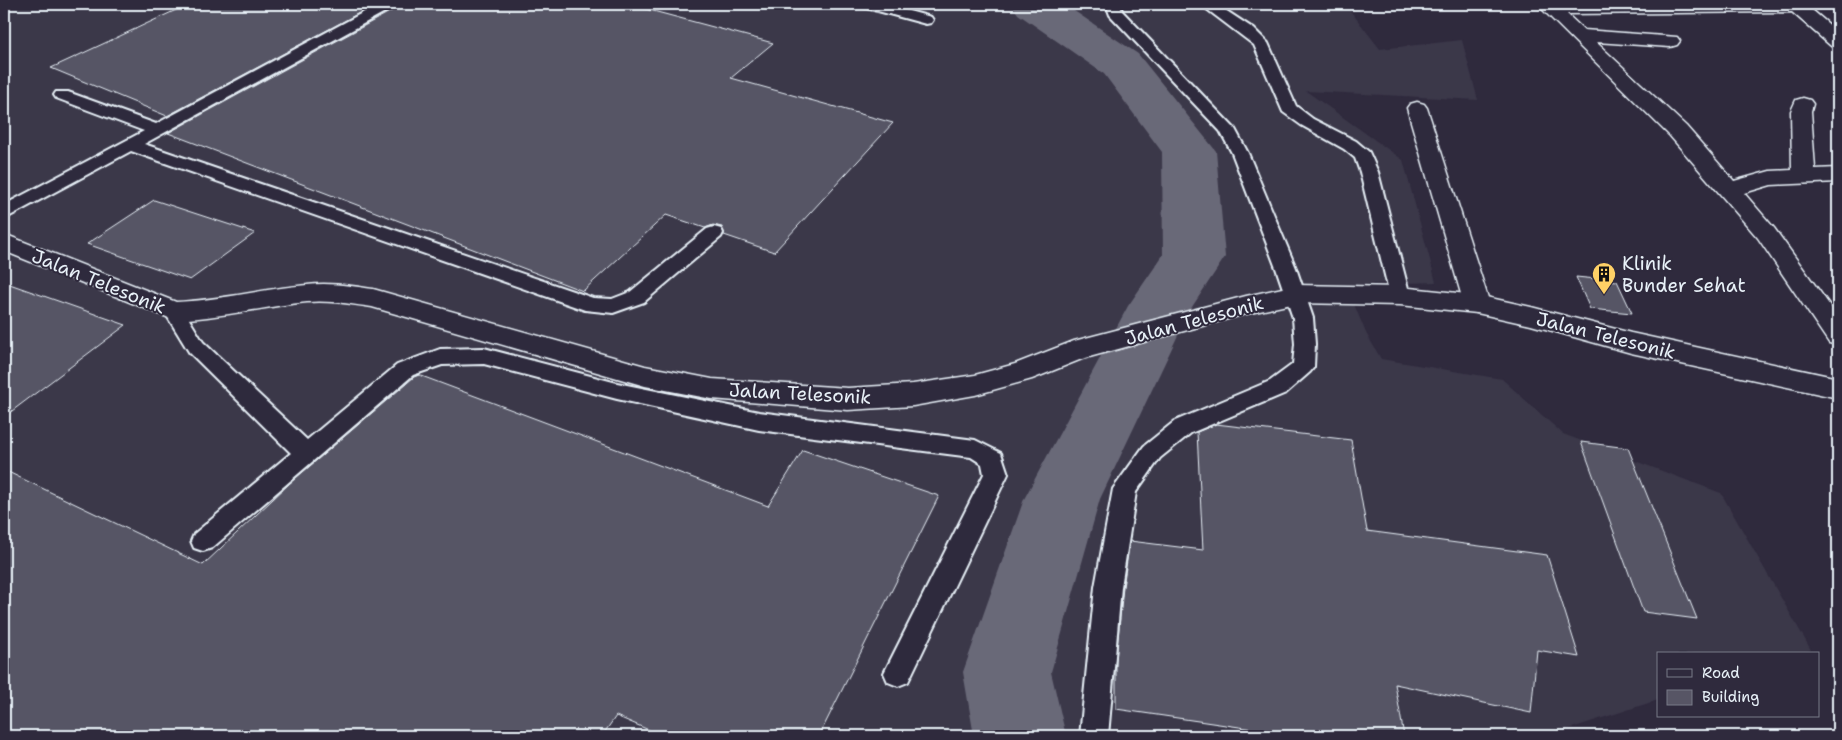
<svg xmlns="http://www.w3.org/2000/svg" width="1842" height="740" viewBox="0 0 1842 740" font-family="'Shantell Sans',sans-serif">
<rect width="100%" height="100%" fill="#2f2a3d"/>
<filter id="ink" filterUnits="userSpaceOnUse"><feTurbulence type="fractalNoise" baseFrequency=".02" numOctaves="2"/><feDisplacementMap in="SourceGraphic" scale="10" xChannelSelector="R" yChannelSelector="G"/><feConvolveMatrix kernelMatrix="1 2 1 2 8 2 1 2 1" color-interpolation-filters="sRGB"/></filter>
<g filter="url(#ink)">
<polygon fill="#3b3749" points="4,4 1345,4 1380,49 1462,40 1478,100 1306,91 1403,160 1436,282 1346,285 1366,333 1381,359 1502,379 1563,434 1721,493 1811,650 1799,654 1658,654 1658,700 1547,736 4,736"/>
<g fill="none" stroke-linecap="round" stroke-linejoin="round">
<polygon fill="#696978" fill-rule="evenodd" points="1011,4 1064,4 1138,54 1216,151 1225,257 1190,310 1100,499 1051,672 1066,736 974,736 963,672 1024,499 1128,306 1163,255 1162,152 1104,74 1018,14"/>
</g>
<g fill="#575565" stroke="#e8f1f8">
<polygon points="189,4 376,4 167,116 51,68"/>
<polygon points="398,4 627,4 773,43 731,78 893,123 774,252 724,235 722,227 713,225 705,228 666,215 583,291 168,133 395,9"/>
<polygon points="154,200 255,233 190,280 87,244"/>
<polygon points="1576,277 1617,281 1632,313 1590,309"/>
<polygon points="4,282 126,325 4,417"/>
<polygon points="419,375 768,506 803,450 939,496 819,736 663,736 616,716 602,736 4,736 4,470 203,565 290,483 414,377"/>
<polygon points="1216,424 1351,440 1367,531 1547,555 1579,657 1537,650 1531,713 1395,684 1404,736 1301,736 1116,709 1116,660 1123,587 1130,541 1203,550 1197,432"/>
<polygon points="1581,442 1628,448 1697,619 1643,612"/>
</g>
<g fill="none" stroke-linecap="round" stroke-linejoin="round">
<g stroke="#e8f1f8" stroke-width="4">
<g id="service">
<polygon points="379,4 396,4 394,7 144,144 593,298 612,299 630,292 707,229 714,227 721,229 723,233 721,237 644,302 613,313 585,310 131,151 10,216 4,218 4,205 144,131 56,98 54,95 56,92 68,92 156,124"/>
<polygon points="861,4 883,4 931,17 933,20 931,23 926,24 863,7"/>
<polygon points="1106,4 1120,4 1122,11 1235,129 1248,153 1296,268 1313,318 1315,344 1314,367 1310,372 1286,393 1191,433 1160,458 1136,492 1121,587 1108,736 1080,736 1095,587 1113,489 1144,446 1175,421 1270,381 1293,364 1295,344 1293,318 1276,268 1232,153 1220,131 1110,15"/>
<polygon points="1200,4 1216,4 1254,29 1268,43 1296,106 1313,119 1356,141 1369,152 1378,172 1410,296 1407,301 1400,303 1393,301 1390,296 1360,172 1355,158 1344,149 1301,125 1283,112 1254,45"/>
<polygon points="174,304 181,306 203,342 307,440 397,365 440,349 484,348 617,383 759,412 975,440 1001,453 1008,474 908,682 898,686 888,682 884,673 984,474 982,464 971,457 759,430 617,399 484,364 442,365 413,375 212,548 203,551 194,548 191,541 194,534 291,453 189,352 164,311 167,306"/>
</g>
</g>
<g stroke="#e8f1f8" stroke-width="3">
<g id="minor">
<polygon points="1537,4 1805,4 1838,32 1838,48 1831,46 1792,12 1567,14 1584,30 1677,37 1680,41 1677,45 1670,47 1596,42 1686,126 1734,181 1770,171 1792,170 1791,111 1796,100 1803,98 1810,100 1813,104 1811,111 1815,169 1838,168 1838,182 1771,185 1744,193 1774,228 1838,317 1838,345 1829,343 1758,238 1670,136"/>
<polygon points="1417,102 1424,104 1427,108 1490,304 1486,310 1477,313 1468,310 1464,304 1407,108 1410,104"/>
</g>
</g>
<g stroke="#e8f1f8" stroke-width="3">
<path id="tertiary" d="M4,234l172,68c45,-2 87,-13 131,-17 22,-3 45,1 66,4l272,77 67,13 136,9 65,-4 62,-9 40,-11 59,-23 172,-45 50,-11 104,2 77,8 54,12 100,26 207,45v20l-207,-45 -100,-28 -54,-12 -77,-8 -104,-2 -50,11 -164,45 -50,20 -57,16 -62,11 -65,4 -136,-11 -67,-13 -273,-79c-21,-3 -43,-7 -65,-5 -45,5 -88,16 -133,18l-170,-69z"/>
</g>
<use href="#service" fill="#2f2a3d" fill-rule="evenodd"/>
<use href="#minor" fill="#2f2a3d" fill-rule="evenodd"/>
<use href="#tertiary" fill="#2f2a3d" fill-rule="evenodd"/>
</g>
</g>
<defs>
<g id="building-pin" transform="scale(1.25)"><path d="M0 17L-7.5 6A9.5 9.5 0 1 1 7.5 6Z" fill="#ffd166" stroke="#2f2a3d"/><path d="M-4-6H4V6H1V3H-1V6H-4ZM-2.5-4.3h1.7v1.8h-1.7ZM.8-4.3h1.7v1.8H.8ZM-2.5-1h1.7V.8h-1.7ZM.8-1h1.7V.8H.8Z" fill="#111"/></g>
</defs>
<g fill-rule="evenodd">
<use href="#building-pin" x="1604" y="274"/>
</g>
<g text-anchor="middle" stroke-width="4" stroke-linejoin="round" paint-order="stroke">
<g font-size="19" fill="#e8f1f8" stroke="#2f2a3d" text-anchor="start">
<text x="1622" y="270">Klinik<tspan x="1622" dy="22">Bunder Sehat</tspan></text>
</g>
<g font-size="19" fill="#e8f1f8" stroke="#2f2a3d">
<text transform="translate(99 281) rotate(22)" y="7">Jalan Telesonik</text>
<text transform="translate(1194 320) rotate(-15)" y="7">Jalan Telesonik</text>
<text transform="translate(1606 335) rotate(14)" y="7">Jalan Telesonik</text>
<text transform="translate(800 393) rotate(3)" y="7">Jalan Telesonik</text>
</g>
</g>
<rect width="1842" height="740" fill="none" stroke="#2f2a3d" stroke-width="20"/>
<rect x="10" y="10" width="1822" height="720" fill="none" stroke="#e8f1f8" stroke-width="2" filter="url(#ink)"/>
<rect x="1657" y="652" width="162" height="65" fill="#2f2a3d" stroke="#797a88"/>
<rect x="1667" y="669" width="25" height="8" fill="#2f2a3d" stroke="#797a88"/>
<text x="1702" y="678" font-size="15" fill="#e8f1f8">Road</text>
<rect x="1667" y="690" width="25" height="15" fill="#575565" stroke="#797a88"/>
<text x="1702" y="702" font-size="15" fill="#e8f1f8">Building</text>
</svg>
